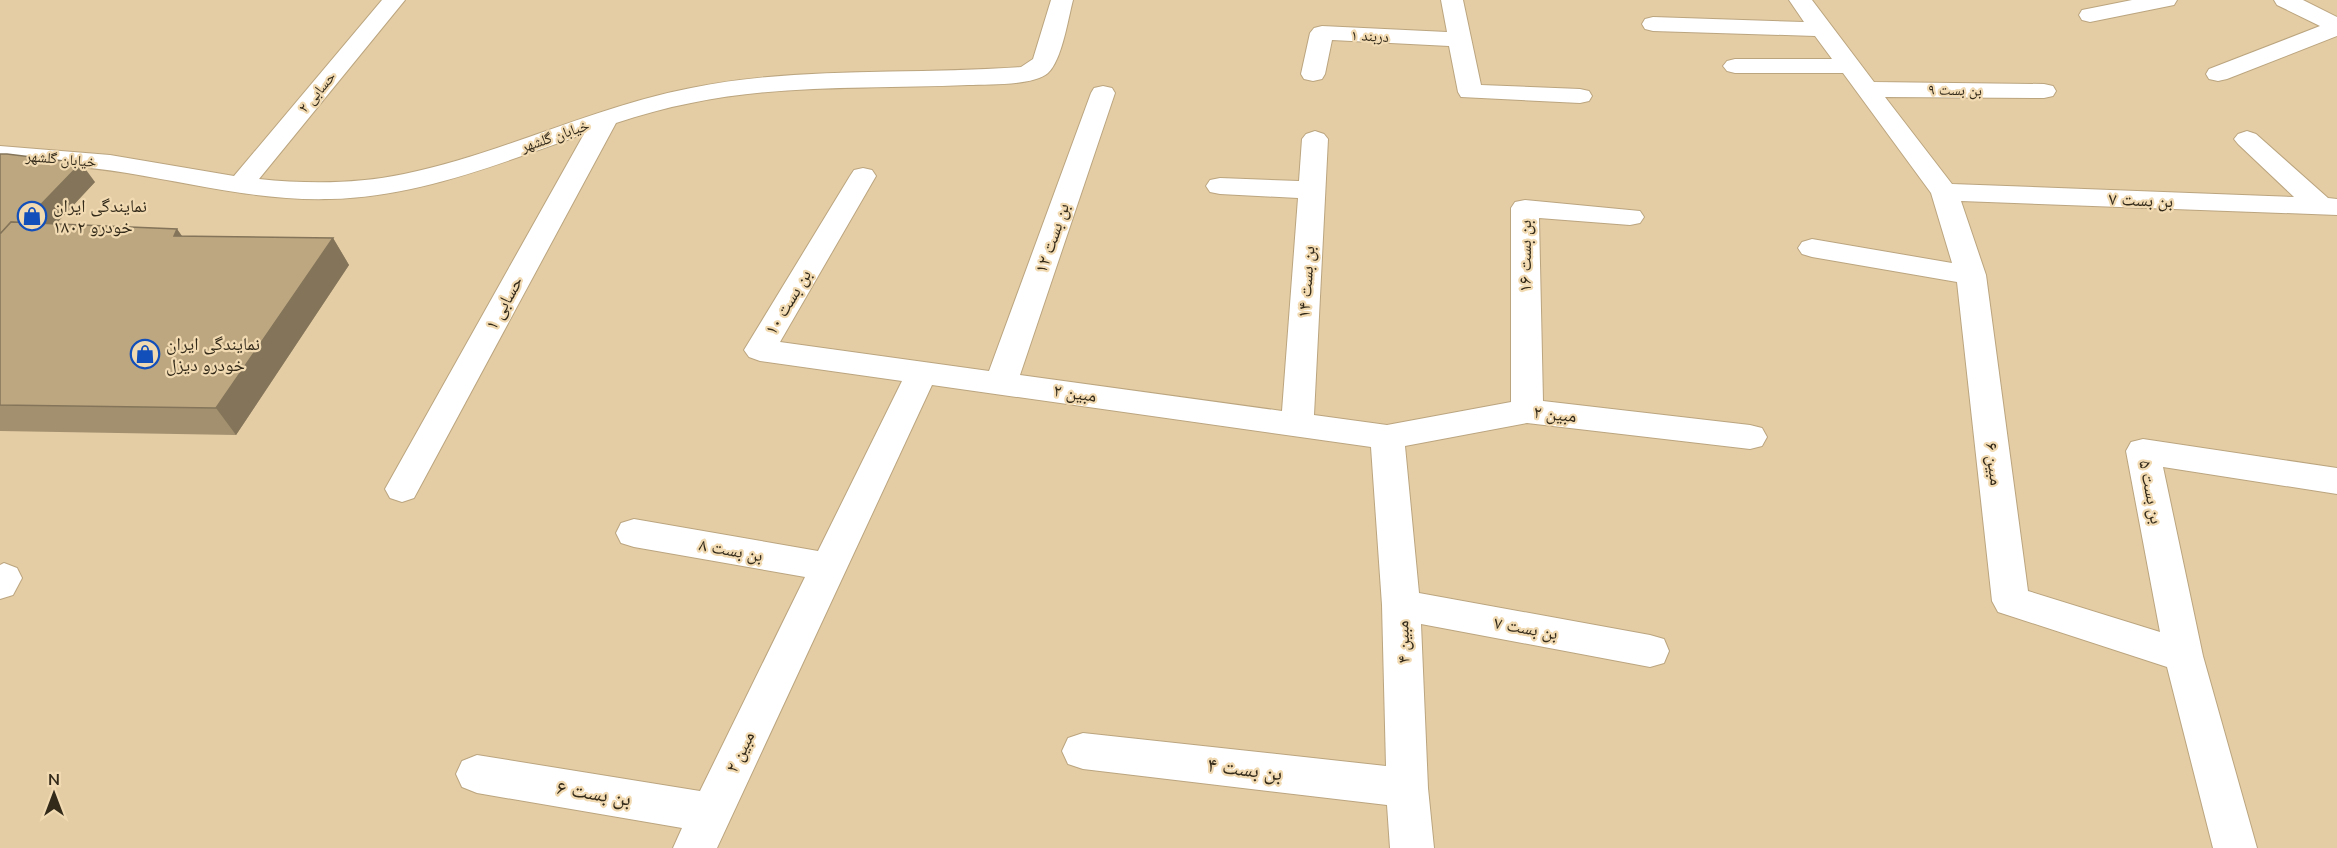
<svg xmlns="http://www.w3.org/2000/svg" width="2337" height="848" viewBox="0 0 2337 848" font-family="'Nunito Sans','Noto Naskh Arabic',sans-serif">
<rect width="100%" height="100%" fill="#e4cda5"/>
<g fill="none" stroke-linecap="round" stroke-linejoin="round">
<g stroke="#bba57f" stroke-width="2">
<g id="minor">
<path d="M382,0h23l-146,179c48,5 98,5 145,-5 98,-20 188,-67 287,-86 108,-22 221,-13 330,-21l12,-8 18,-59h22c-5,19 -11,60 -25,73 -15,13 -60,11 -80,12 -92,4 -187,-1 -277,18 -26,5 -51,12 -75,20l-202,375 -12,4 -12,-4 -5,-9 199,-355c-83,29 -166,63 -254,65 -69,2 -136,-15 -203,-26 -42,-7 -85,-9 -127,-11v-16l110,9 124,21z"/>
<polygon points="1441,0 1463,0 1481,85 1580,89 1589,91 1592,96 1589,101 1580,103 1461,97 1458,92 1449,46 1332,40 1325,74 1322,79 1313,81 1304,79 1301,74 1310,33 1314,28 1322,26 1447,32"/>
<polygon points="1789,0 1812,0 1874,82 2044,84 2053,86 2056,91 2053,96 2044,98 1885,97 1952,184 2294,197 2238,144 2234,139 2238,134 2247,131 2256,134 2328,198 2337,199 2337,215 1961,201 1986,275 2028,591 2160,632 2126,451 2131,442 2143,439 2337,468 2337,494 2163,467 2203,656 2257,848 2213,848 2167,667 1998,612 1992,601 1957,282 1812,257 1802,254 1798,248 1802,242 1812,239 1952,263 1931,193 1843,73 1735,73 1727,71 1723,66 1727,61 1735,59 1832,59 1815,36 1653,31 1645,29 1642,24 1645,19 1653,17 1804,22"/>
<polygon points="2132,0 2177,0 2174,5 2090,22 2082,20 2079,15 2082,10"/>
<polygon points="2274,0 2303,0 2337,17 2337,36 2227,79 2218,81 2209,79 2206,74 2209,69 2320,26 2277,5"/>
<polygon points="1103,86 1112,88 1115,93 1020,375 1282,411 1298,198 1220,194 1210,192 1206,186 1210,180 1220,178 1299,181 1302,139 1306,134 1315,131 1324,134 1328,139 1314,415 1387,425 1511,402 1511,208 1515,202 1525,200 1640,211 1644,217 1640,223 1630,225 1539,218 1543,401 1750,425 1762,428 1767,437 1762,446 1750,449 1527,423 1405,446 1419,593 1650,635 1664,639 1669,651 1664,663 1650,667 1421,624 1428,788 1434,848 1390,848 1387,805 1083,769 1068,764 1062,751 1068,738 1083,733 1386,766 1382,605 1371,447 932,385 717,848 673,848 682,828 477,793 462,787 456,774 462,761 477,755 700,791 805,577 634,547 621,543 616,533 621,523 634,519 818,551 902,381 760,361 749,357 744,350 850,176 854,170 863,168 872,170 876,176 780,342 989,371 1091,93 1094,88"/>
<polygon points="4,563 17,568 22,578 13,595 0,599 0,565"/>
</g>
</g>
<use href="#minor" fill="#fff" fill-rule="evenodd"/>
</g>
<polygon fill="#a3906f" points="0,154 95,182 56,224 177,229 182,236 333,238 349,265 236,435 0,431"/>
<g fill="#84755a">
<polygon points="81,163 95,182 5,278 0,246"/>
<polygon points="177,229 195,255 174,236"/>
<polygon points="333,238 349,265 236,435 216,408"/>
</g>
<g fill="#bda781" stroke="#84755a" stroke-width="1.5">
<polygon points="0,154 7,154 81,163 23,223 11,222 0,234"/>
<polygon points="11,222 177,229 174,236 333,238 216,408 0,405 0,234"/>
</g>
<defs>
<g id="shop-ring" transform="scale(1.5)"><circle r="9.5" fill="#f1dab2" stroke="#124fba" stroke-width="1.5"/><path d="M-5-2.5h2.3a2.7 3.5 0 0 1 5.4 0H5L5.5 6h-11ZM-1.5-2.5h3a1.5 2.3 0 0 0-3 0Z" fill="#124fba"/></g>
</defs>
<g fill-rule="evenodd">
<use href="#shop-ring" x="32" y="216"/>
<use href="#shop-ring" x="145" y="354"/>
</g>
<g text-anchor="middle" stroke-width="4.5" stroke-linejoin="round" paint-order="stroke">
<g font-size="15" fill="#332a1a" stroke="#f1dab2">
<text transform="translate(1370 36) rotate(3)" y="5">دربند ۱</text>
<text transform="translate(1955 90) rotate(1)" y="5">بن بست ۹</text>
<text transform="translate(317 92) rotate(-50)" y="5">حسابی ۲</text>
<text transform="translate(555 136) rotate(-19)" y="5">خیابان گلشهر</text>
<text transform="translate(61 159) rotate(5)" y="5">خیابان گلشهر</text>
</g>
<g font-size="18" fill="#332a1a" stroke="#f1dab2">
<text transform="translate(2141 200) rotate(2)" y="6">بن بست ۷</text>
<text transform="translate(1052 238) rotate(-71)" y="6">بن بست ۱۲</text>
<text transform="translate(1525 256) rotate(-90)" y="6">بن بست ۱۶</text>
<text transform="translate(1306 282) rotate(-86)" y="6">بن بست ۱۴</text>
<text transform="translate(788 302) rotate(-59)" y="6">بن بست ۱۰</text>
<text transform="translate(504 303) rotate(-61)" y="6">حسابی ۱</text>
<text transform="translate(1075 393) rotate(8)" y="6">مبین ۲</text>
<text transform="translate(1555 414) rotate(6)" y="6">مبین ۲</text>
<text transform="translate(1994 464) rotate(83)" y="6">مبین ۶</text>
<text transform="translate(2151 492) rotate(79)" y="6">بن بست ۵</text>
<text transform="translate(731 550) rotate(10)" y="6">بن بست ۸</text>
<text transform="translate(1526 628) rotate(10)" y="6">بن بست ۷</text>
<text transform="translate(1403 642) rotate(-92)" y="6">مبین ۴</text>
<text transform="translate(740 752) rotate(-64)" y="6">مبین ۲</text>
</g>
<g font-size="18" fill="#332a1a" stroke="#f1dab2" text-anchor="start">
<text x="53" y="212">نمایندگی ایران<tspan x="53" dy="21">خودرو ۱۸۰۲</tspan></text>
<text x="166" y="350">نمایندگی ایران<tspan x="166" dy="21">خودرو دیزل</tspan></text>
</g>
<g font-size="21" fill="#332a1a" stroke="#f1dab2">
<text transform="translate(1245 769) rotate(7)" y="7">بن بست ۴</text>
<text transform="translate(594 793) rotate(9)" y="7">بن بست ۶</text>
</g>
</g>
<g transform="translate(54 794)" stroke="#f1dab2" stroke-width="4.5" paint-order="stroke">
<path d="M0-4.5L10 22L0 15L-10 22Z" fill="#332a1a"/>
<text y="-9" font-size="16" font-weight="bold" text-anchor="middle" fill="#332a1a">N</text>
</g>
</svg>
